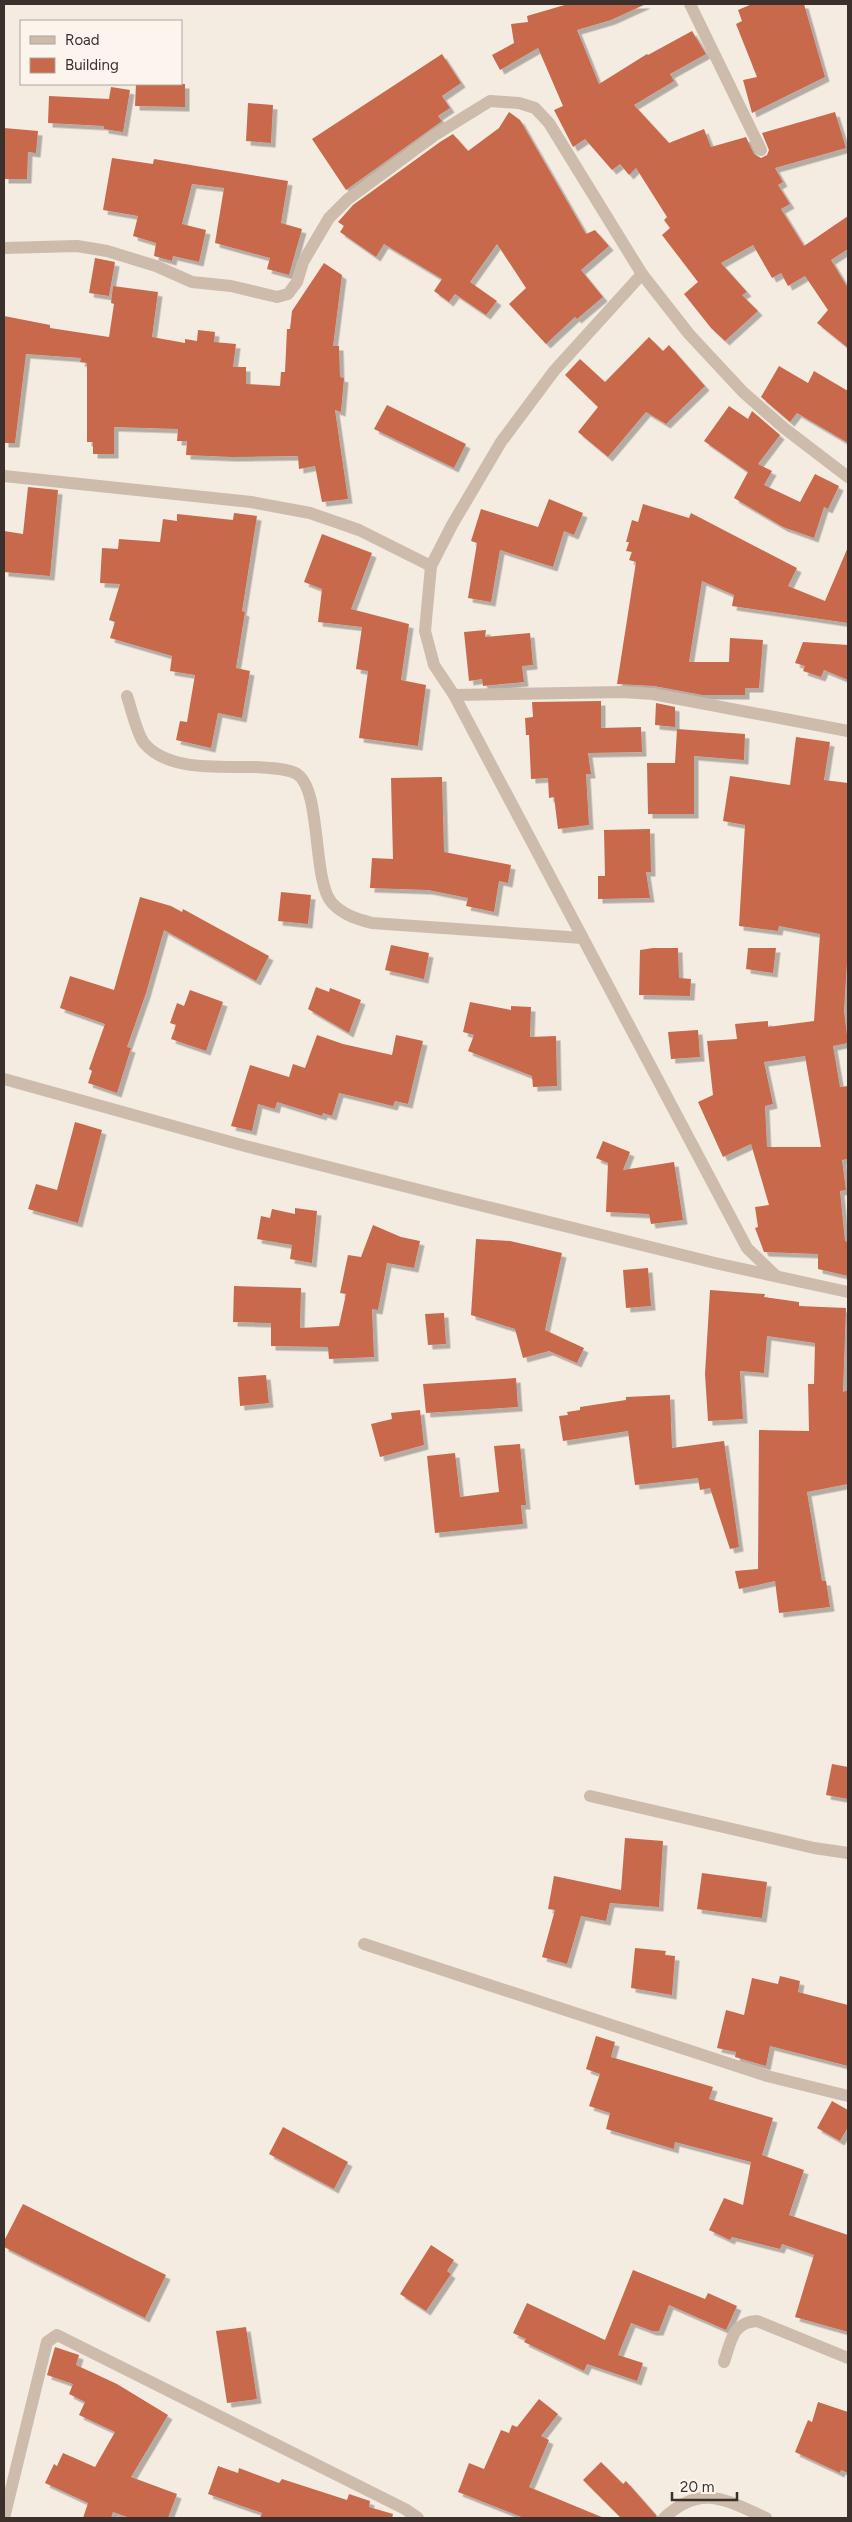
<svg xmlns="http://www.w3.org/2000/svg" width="852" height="2522" viewBox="0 0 852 2522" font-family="Figtree,sans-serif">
<defs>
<filter id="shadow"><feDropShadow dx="4.5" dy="4.5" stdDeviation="0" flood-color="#0004"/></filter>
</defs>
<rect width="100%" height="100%" fill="#f4ebe1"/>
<g fill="#c8694b" fill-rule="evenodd" filter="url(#shadow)">
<polygon points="568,4 646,4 611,20 577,30 599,84 647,54 648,55 692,31 706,54 670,74 674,81 634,105 669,143 704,129 711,147 746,137 754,154 761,158 767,155 769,150 762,133 835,112 846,148 775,168 783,182 778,185 790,204 781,209 804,246 848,216 848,249 831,260 848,288 848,348 817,323 828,310 805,276 788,286 781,273 772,278 753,245 721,263 747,292 742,295 758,311 725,341 711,328 684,294 698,282 662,235 670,228 664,220 667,217 636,168 629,175 620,164 612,170 585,139 573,147 554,110 563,106 538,48 500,70 492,55 514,43 511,24 528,22 527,16"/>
<polygon points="752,4 804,4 825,77 752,113 743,80 757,77 736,24 742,21 738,10"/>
<polygon points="442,54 461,83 442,96 450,108 438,116 442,121 346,190 312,139"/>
<polygon points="136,84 185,84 185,107 135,106"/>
<polygon points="111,87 130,90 123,132 104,129 104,126 48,123 49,96 109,99"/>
<polygon points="248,103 273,105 271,143 246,141"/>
<polygon points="509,112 520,120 586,234 595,230 609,246 581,270 603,297 577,319 575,317 546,344 509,304 526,288 497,244 470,282 497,301 486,315 455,294 449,302 434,291 442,279 384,244 376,257 340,232 344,226 338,222 353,205 440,142 453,134 468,151 499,128"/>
<polygon points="4,128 38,131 36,153 28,152 27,179 4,179"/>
<polygon points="112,158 153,164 154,159 288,181 281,223 302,229 289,275 267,269 270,258 215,243 224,188 192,184 182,224 206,230 199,262 173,256 172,261 154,256 156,243 133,236 138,216 103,210"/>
<polygon points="95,258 115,262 109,296 89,293"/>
<polygon points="324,263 342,275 333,346 339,346 340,377 344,378 341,412 335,410 348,499 322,502 315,466 299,469 298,456 232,457 186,455 187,441 177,441 178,429 114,427 114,454 93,454 93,442 87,442 87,363 80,362 81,358 26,354 15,443 4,443 4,316 50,325 50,328 109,337 114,304 111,303 113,286 158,292 152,337 185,343 185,339 197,341 198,330 215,332 214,342 236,344 233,367 246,367 246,384 280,386 281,372 285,372 287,329 290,329 292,311"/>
<polygon points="649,337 663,351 669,345 705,386 666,424 646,412 608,457 578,432 598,407 565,375 580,359 605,382"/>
<polygon points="779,366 808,383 814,371 848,391 848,443 797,413 790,422 761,397"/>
<polygon points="387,405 466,444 454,468 374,429"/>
<polygon points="729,406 748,419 752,411 780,435 758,464 772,471 764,485 800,502 815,474 839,486 828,509 824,507 814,538 783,527 734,498 748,472 704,441"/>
<polygon points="28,487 58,490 50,576 4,572 4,531 23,534"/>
<polygon points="549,499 583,513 574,535 564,531 553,567 500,550 491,602 468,598 477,543 471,541 481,509 538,527"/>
<polygon points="643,504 689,518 691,513 797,568 788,586 825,601 848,547 848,623 732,606 734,595 702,581 689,662 729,662 730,638 763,640 759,688 745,688 745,695 702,695 654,686 617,684 636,562 629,560 632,552 626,551 629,542 626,542 632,520 638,522"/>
<polygon points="234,513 257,516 242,611 245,612 236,668 250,671 242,718 218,713 211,748 176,740 180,721 187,722 195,675 170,671 172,656 110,638 115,622 109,620 120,584 100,583 102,548 118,549 119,539 160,542 163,519 177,521 177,514 233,520"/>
<polygon points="322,534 372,553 351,609 409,624 401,680 426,685 418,746 359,738 368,671 356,669 362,627 318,622 322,589 304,582"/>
<polygon points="486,630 485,637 530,633 533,665 522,666 524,682 483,686 482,679 469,681 464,632"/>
<polygon points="803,642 848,645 848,680 824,670 821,677 803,671 805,666 795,663"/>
<polygon points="601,701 601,728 641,727 642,752 588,753 591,774 586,774 589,825 558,829 554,797 549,798 548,778 531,779 529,735 526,735 525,718 533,717 532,702"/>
<polygon points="656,703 675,707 675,727 655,725"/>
<polygon points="677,729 745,734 744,760 694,756 694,814 648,814 647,763 675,763"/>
<path d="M796,737l34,5 -6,38 24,3v163l-4,65 4,32 -15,3 7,41 8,-1v73l-6,1 4,30 -6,1 5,50 3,1v34l-30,-7v-15l-54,-2 -9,-24 3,-1 -3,-20 14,-2 -18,-61 -28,13 -25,-55 15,-7 -6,-54 30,-2 -2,-15 33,-3v6l46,-6 6,-87 -41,-8 -1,5 -39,-5 6,-101 -22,-4 7,-45 60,9zM805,1056l16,91h-54l-2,-41 8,-2 -9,-42z"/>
<polygon points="442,777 444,852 511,865 508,883 499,881 494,912 466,906 468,898 428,890 370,888 372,858 393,859 391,778"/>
<polygon points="650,829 651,872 646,872 650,898 598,899 598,876 605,876 604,830"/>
<polygon points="281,892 311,895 308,924 278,921"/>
<polygon points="140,897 171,906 182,912 183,909 269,956 256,981 164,930 146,993 127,1047 131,1048 117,1093 88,1083 92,1071 89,1069 105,1024 60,1008 70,976 114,990"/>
<polygon points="391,945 429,953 424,979 385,970"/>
<polygon points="653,948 678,948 679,978 691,979 690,996 639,995 640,950"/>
<polygon points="748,948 776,948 773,973 746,969"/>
<polygon points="316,987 329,992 330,988 361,1000 349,1033 308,1009"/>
<polygon points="190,990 223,1002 206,1051 171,1039 176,1025 170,1023 177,1003 184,1006"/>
<polygon points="470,1002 511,1010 511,1006 531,1007 530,1037 556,1036 557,1086 533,1087 532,1076 468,1051 474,1035 463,1032"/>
<polygon points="698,1030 700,1057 671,1059 668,1032"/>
<polygon points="317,1035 343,1044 392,1055 396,1035 423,1041 408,1104 395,1101 393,1106 339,1093 332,1116 323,1113 322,1116 277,1102 275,1109 258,1104 252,1131 231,1126 250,1065 289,1077 293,1064 305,1068"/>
<polygon points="75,1122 102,1130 78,1223 28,1209 36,1184 57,1190"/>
<polygon points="603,1141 630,1152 623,1170 674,1162 683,1220 651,1224 649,1214 606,1212 608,1163 596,1158"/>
<polygon points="295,1208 317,1211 312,1263 290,1259 292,1245 257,1239 261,1216 270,1218 272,1209 295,1214"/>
<polygon points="373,1225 401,1237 420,1241 414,1268 387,1263 378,1310 372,1309 374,1357 329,1359 328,1347 271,1346 271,1323 233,1322 234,1286 301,1288 300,1328 339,1326 346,1294 340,1293 348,1255 361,1257"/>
<polygon points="476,1239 510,1241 562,1253 545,1330 584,1348 577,1363 549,1351 523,1358 515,1329 471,1315"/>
<polygon points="648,1268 651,1306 626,1308 623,1270"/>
<polygon points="710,1290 765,1294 764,1297 799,1302 799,1306 846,1308 843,1392 848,1390 848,1484 807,1492 822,1581 826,1581 830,1607 779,1613 775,1581 739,1589 735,1571 758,1569 759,1430 809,1431 808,1384 814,1384 815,1343 767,1336 764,1373 740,1371 743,1419 708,1421 705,1374"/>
<polygon points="444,1313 446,1344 428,1345 425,1314"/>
<polygon points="266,1375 269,1403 240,1406 238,1377"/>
<polygon points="516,1378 518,1407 426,1413 423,1384"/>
<polygon points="670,1395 672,1448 724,1441 739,1547 730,1549 710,1488 700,1490 698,1478 635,1485 628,1431 563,1441 559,1416 568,1415 567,1412 580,1410 580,1407 626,1400 626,1397"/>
<polygon points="420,1410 424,1445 380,1457 371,1424 392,1419 391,1413"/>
<polygon points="520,1444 526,1505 521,1505 523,1524 435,1533 427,1456 455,1453 460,1497 499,1492 494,1446"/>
<polygon points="832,1764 848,1767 848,1799 826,1795"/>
<polygon points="625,1838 663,1841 659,1907 610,1903 606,1921 581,1916 567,1964 542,1957 555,1910 548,1909 554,1876 621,1890"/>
<polygon points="702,1873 767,1882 762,1918 697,1909"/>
<polygon points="635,1948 666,1951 665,1955 675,1956 672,1995 631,1988"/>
<polygon points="780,1976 800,1981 798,1992 848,2005 848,2066 770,2046 766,2066 735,2057 736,2052 717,2048 726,2010 744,2015 752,1978 778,1984"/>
<polygon points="596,2036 615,2042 611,2057 713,2087 709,2099 773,2118 762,2155 804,2170 789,2215 848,2235 848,2332 795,2317 814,2255 782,2244 780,2249 732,2237 730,2240 709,2230 724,2198 743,2205 751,2162 675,2142 674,2149 606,2129 610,2113 589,2106 600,2074 586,2069"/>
<polygon points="832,2101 848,2110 848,2127 840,2141 817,2128"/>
<polygon points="283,2127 348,2162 334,2189 269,2154"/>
<polygon points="23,2204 166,2275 145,2318 4,2247 4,2241"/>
<polygon points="431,2245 454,2260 447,2271 451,2274 426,2311 400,2294"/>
<polygon points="633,2270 705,2299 708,2293 737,2306 726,2330 669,2305 659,2331 652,2331 631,2323 618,2355 643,2363 637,2381 587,2364 584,2371 524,2342 526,2339 513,2333 527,2303 605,2340"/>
<polygon points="246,2327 257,2399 227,2403 216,2331"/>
<polygon points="55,2347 79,2355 76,2365 117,2384 168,2415 131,2477 177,2494 168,2518 130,2518 113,2512 111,2518 83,2518 88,2503 45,2483 54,2464 57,2466 63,2453 95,2467 115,2432 79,2415 85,2402 69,2394 73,2384 47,2375"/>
<polygon points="539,2399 558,2414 541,2436 549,2440 529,2487 604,2518 524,2518 458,2492 469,2463 484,2469 501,2430 509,2433 512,2425 517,2427"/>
<polygon points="818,2402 848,2412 848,2473 841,2470 840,2473 795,2452 808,2420 812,2422"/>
<polygon points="601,2462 623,2484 626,2481 656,2515 656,2518 621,2518 583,2480"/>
<polygon points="218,2466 238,2473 239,2468 279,2483 282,2479 347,2500 349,2494 370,2501 369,2507 393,2514 392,2518 260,2518 262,2513 208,2494"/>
</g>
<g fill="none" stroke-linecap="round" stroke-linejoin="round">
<g stroke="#cdbbac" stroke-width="12">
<polyline points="690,4 761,150"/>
<polyline points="4,248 77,246 107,251 156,266 192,282 231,286 277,297 288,294 297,282 303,262 329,218 348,199 435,135 490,101 519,103 535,108 549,123 642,274 689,334 743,392 784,428 848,477"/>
<polyline points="642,274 554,371 501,442 452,525 431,566 425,631 434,665 454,695 747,1248 775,1275"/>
<polyline points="4,476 251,502 310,513 359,530 431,566"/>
<polyline points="454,695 623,692 653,694 848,731"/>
<path d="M127,696c4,12 10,38 17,47 24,29 78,23 112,24 11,1 31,1 41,7 25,16 15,107 35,129 11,12 25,16 40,20l210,15"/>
<polyline points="4,1079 245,1146 451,1198 715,1263 848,1292"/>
<polyline points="590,1796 814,1848 848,1853"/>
<polyline points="364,1944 767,2076 848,2096"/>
<path d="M724,2362c7,-20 8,-40 33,-41l91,37"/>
<polyline points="4,2518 47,2342 57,2335 405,2509 418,2518"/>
<path d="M664,2518c37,-35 62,-18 102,0"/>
</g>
</g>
<rect width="852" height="2522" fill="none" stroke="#3b302b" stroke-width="10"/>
<rect x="20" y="20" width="162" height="65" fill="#fbf5ee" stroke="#aea6a0"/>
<rect x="30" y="36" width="25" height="8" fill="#cdbbac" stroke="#aea6a0"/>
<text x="65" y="45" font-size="15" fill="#3b302b">Road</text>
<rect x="30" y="58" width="25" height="15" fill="#c8694b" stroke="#aea6a0"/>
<text x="65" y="70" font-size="15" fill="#3b302b">Building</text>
<path d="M672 2492v8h65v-8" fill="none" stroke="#3b302b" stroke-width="2.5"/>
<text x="680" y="2492" font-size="15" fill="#3b302b" stroke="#fbf5ee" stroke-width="4" paint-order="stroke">20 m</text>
</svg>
